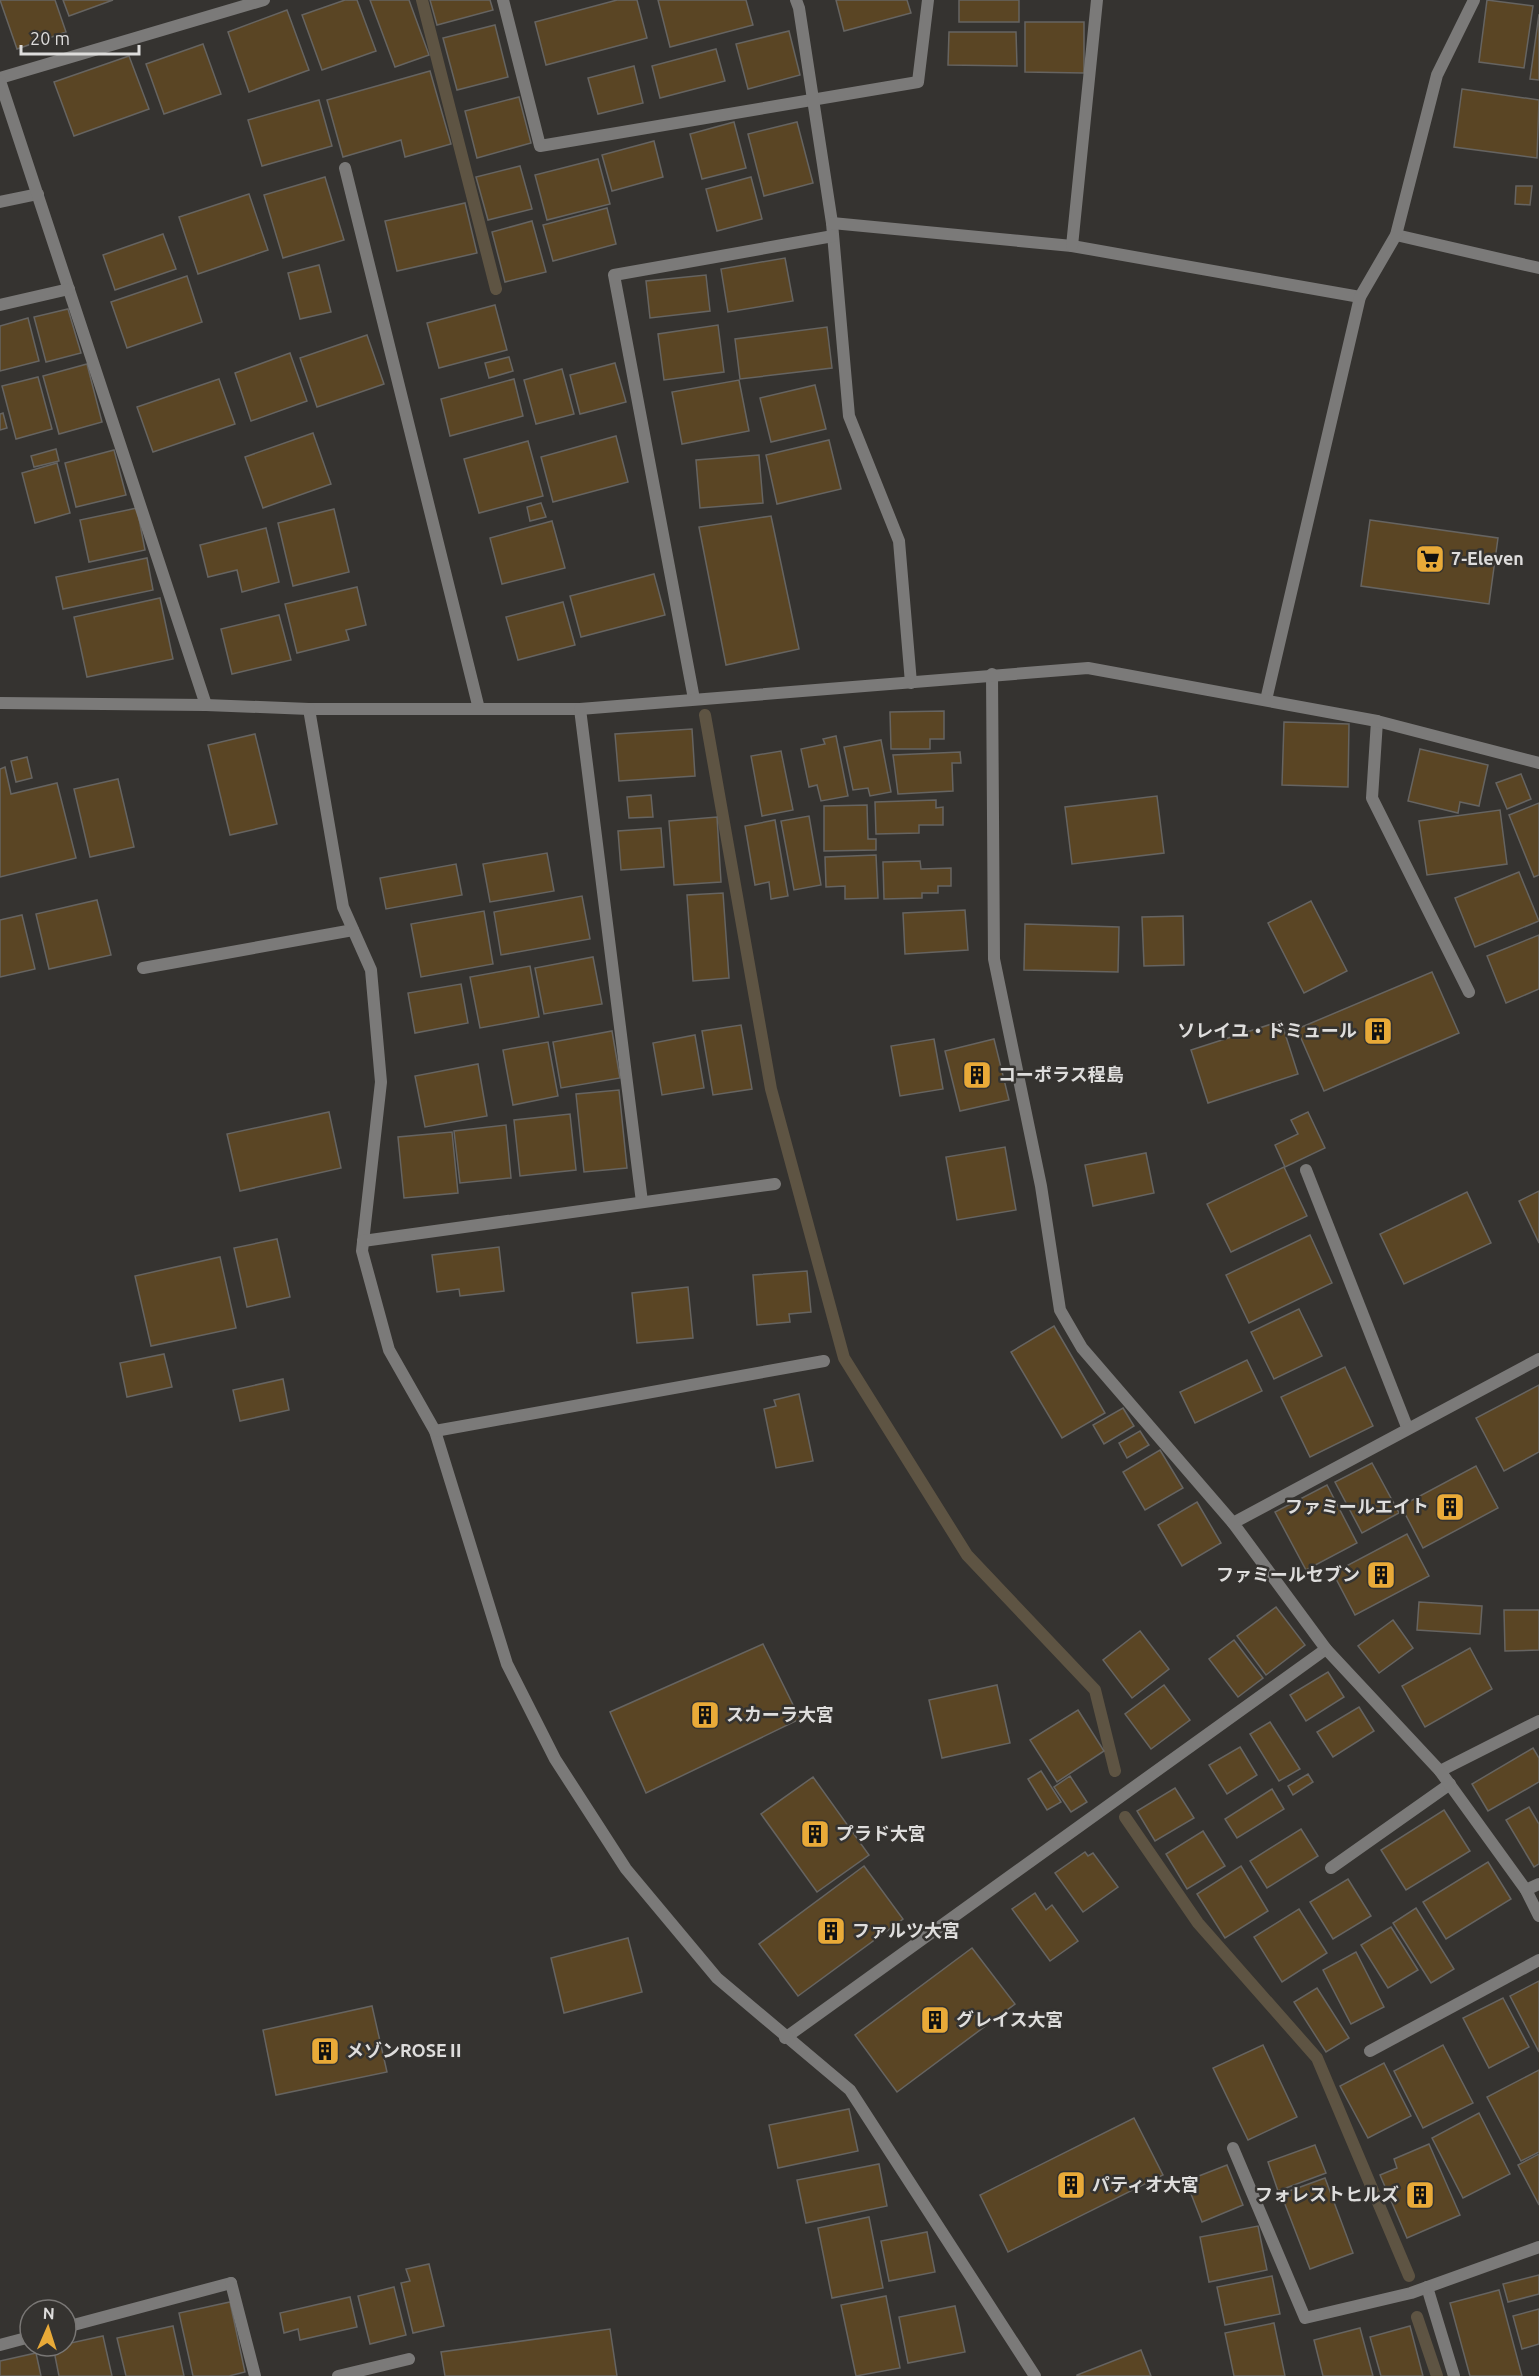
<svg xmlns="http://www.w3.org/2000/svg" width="1539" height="2376" viewBox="0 0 1539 2376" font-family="Ubuntu,'Noto Sans JP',sans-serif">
<rect width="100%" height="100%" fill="#353330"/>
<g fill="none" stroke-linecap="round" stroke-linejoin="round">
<g stroke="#5e5443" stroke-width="12">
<polyline points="422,0 496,289"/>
<polyline points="705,715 771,1089 844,1358 967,1555 1095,1690 1115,1771"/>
<polyline points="1125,1817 1198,1923 1317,2058 1409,2276"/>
<polyline points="1417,2317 1437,2376"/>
</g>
</g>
<g fill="#5a4524" stroke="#666461" stroke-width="1.5">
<polygon points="0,0 55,0 66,32 17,49"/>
<polygon points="63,0 113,0 69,16"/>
<polygon points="345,0 357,0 376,51 322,70 302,15"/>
<polygon points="370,0 409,0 429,55 395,67"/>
<polygon points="430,0 490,0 493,10 437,25"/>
<polygon points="617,0 637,0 647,38 546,65 535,22"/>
<polygon points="658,0 746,0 753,25 670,47"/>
<polygon points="836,0 907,0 911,13 844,31"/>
<rect x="959" y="0" width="60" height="22"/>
<polygon points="1487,0 1533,6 1524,68 1479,62"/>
<polygon points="287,10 309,70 249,92 228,32"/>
<polygon points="1539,14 1539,80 1530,79"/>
<polygon points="1025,22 1084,22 1084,73 1025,72"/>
<polygon points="495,25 508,77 457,90 443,38"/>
<polygon points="789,31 800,75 748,89 736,44"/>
<polygon points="949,32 1016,32 1017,66 948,65"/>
<polygon points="203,44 221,94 164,114 146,64"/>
<polygon points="716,49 725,81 660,98 652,66"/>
<polygon points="129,56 149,109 74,136 54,82"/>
<polygon points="634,66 643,103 598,114 588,78"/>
<polygon points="430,71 451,144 405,157 401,140 343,157 327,100"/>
<polygon points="1462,89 1539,100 1537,158 1454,147"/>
<polygon points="519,97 531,143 477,158 465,111"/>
<polygon points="319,100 332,146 262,166 248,120"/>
<polygon points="734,122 746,168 702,179 690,134"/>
<polygon points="797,122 813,183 764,196 748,134"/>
<polygon points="654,141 663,177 612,191 602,155"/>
<polygon points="598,159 610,204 547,220 535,175"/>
<polygon points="520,166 532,209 488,220 476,177"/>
<polygon points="325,177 344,240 283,258 264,195"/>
<polygon points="751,177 762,219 717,231 706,189"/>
<polygon points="1516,186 1532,186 1530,205 1515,204"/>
<polygon points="249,194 268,250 198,274 179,217"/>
<polygon points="465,203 477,253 397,271 385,221"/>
<polygon points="607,208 616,244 553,261 543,225"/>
<polygon points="532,221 546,272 505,282 492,232"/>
<polygon points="163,234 176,269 115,290 103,255"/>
<polygon points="785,258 793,301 728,312 721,269"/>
<polygon points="319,265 331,312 300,319 288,273"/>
<polygon points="706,275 710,311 650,318 646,281"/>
<polygon points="187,276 202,322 127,348 111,302"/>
<polygon points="495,305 507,350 439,368 427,323"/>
<polygon points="68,309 81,353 46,362 34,317"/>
<polygon points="28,318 39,361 0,371 0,326"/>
<polygon points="718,325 724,372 664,380 658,334"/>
<polygon points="827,327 832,368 740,379 735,339"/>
<polygon points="367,335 384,384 317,407 300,358"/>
<polygon points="290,353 307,401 251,421 235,373"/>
<polygon points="509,357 513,371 489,378 485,363"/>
<polygon points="615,363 626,402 580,414 570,375"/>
<polygon points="87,364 102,422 59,434 43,376"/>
<polygon points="562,369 574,414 536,424 524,380"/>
<polygon points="38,377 52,429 16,439 2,386"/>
<polygon points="219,379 235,424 153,452 137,407"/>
<polygon points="514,379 523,416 450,436 441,399"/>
<polygon points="739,380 749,431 682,444 672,392"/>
<polygon points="815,385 826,429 771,442 760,398"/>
<polygon points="3,413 7,428 0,430 0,414"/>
<polygon points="313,433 331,484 263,508 245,457"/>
<polygon points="616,436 628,482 553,502 541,457"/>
<polygon points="829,440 841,489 777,504 766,455"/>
<polygon points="528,441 543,496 479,513 464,459"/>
<polygon points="56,449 59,461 34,467 31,456"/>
<polygon points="114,450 126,495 76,507 65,463"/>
<polygon points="759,455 763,503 700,508 696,460"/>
<polygon points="57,463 70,513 35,523 22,473"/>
<polygon points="541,503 546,517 530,521 527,507"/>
<polygon points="137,508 145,550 89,562 80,520"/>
<polygon points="334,509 349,572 293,586 278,523"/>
<polygon points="771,516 799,649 726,665 699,527"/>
<polygon points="1370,520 1498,538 1489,604 1361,586"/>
<polygon points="552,521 565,568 502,584 490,538"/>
<polygon points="266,528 279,582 242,592 237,570 208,577 200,545"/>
<polygon points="147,558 153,590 63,609 56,577"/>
<polygon points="654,574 665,615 581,637 570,596"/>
<polygon points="357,587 366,625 346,630 349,640 297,653 285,604"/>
<polygon points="160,598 173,659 87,677 74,617"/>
<polygon points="563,602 575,645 518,660 506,617"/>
<polygon points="279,615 291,660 232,674 221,629"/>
<polygon points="944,711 944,739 930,739 930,749 891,749 890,712"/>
<polygon points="1284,722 1349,724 1348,787 1282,785"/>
<polygon points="692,729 695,776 619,781 615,734"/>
<polygon points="255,734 277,824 230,835 208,745"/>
<polygon points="836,736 848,796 821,801 817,785 809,787 801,749 825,744 823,739"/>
<polygon points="881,740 891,792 870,796 868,788 853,790 844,747"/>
<polygon points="1420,749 1488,765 1479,806 1460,802 1458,813 1408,801"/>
<polygon points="781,751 793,810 762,816 751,756"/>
<polygon points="960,752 961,763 952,763 953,791 898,794 893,755"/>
<polygon points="27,757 32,778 16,782 11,761"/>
<polygon points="5,767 11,794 57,783 76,858 0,877 0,769"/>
<polygon points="1521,774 1531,799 1507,809 1496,783"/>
<polygon points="118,779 134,847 90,857 74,789"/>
<polygon points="651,795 653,817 629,818 627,797"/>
<polygon points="1157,796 1164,853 1072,864 1065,807"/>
<polygon points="936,800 936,808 943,807 943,825 919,825 919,833 876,834 875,802"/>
<polygon points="1539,803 1539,875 1534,877 1509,815"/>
<polygon points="867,805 868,839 876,839 876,850 824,851 824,806"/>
<polygon points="1500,810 1507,864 1427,875 1419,821"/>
<polygon points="809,816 821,885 794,890 781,821"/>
<polygon points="717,817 721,882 674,885 669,821"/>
<polygon points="775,820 788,896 771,899 769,882 755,885 745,826"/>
<polygon points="661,828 664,867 621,870 618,831"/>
<polygon points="547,853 554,891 490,902 483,864"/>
<polygon points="876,855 878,898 845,899 845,886 826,887 825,857"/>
<polygon points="920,861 921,869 951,868 951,886 938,886 938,893 922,893 922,898 884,899 883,862"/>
<polygon points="456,864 462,895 386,909 380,878"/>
<polygon points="1519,872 1539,921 1475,947 1455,898"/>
<polygon points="723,893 729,978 693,981 687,895"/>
<polygon points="582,896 590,939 501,955 494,912"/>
<polygon points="97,900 111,955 49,969 36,914"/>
<polygon points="1311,901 1347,971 1304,993 1268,923"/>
<polygon points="965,910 968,950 905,954 903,913"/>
<polygon points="484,911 493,964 421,977 411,924"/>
<polygon points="22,915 35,969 0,977 0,920"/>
<polygon points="1183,916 1184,965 1144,966 1142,917"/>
<polygon points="1025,924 1119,927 1118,972 1024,970"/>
<polygon points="1539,935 1539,989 1506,1003 1487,956"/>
<polygon points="593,957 602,1004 544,1014 535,968"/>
<polygon points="530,966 539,1017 480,1028 470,977"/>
<polygon points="1432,972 1459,1033 1324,1091 1297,1029"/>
<polygon points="461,984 468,1023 415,1033 408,993"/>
<polygon points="1281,1021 1298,1074 1208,1103 1191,1050"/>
<polygon points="741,1025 752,1089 713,1095 702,1031"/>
<polygon points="612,1031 620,1078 561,1088 553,1042"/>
<polygon points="695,1035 704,1088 662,1095 653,1043"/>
<polygon points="934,1039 943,1089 900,1096 891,1046"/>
<polygon points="994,1039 1009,1100 960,1111 945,1051"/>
<polygon points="548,1042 558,1096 513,1105 503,1050"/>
<polygon points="478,1064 487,1116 425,1127 415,1076"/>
<polygon points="619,1090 627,1168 584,1172 576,1094"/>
<polygon points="329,1112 341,1168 240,1191 227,1134"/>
<polygon points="1308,1112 1325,1148 1285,1167 1275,1145 1298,1134 1291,1120"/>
<polygon points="570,1114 576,1170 520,1176 514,1120"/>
<polygon points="506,1125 511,1178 460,1183 454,1131"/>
<polygon points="452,1132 458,1193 404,1198 398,1137"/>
<polygon points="1005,1147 1016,1210 957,1220 946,1157"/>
<polygon points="1146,1153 1154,1193 1093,1206 1085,1165"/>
<polygon points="1284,1167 1307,1216 1231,1252 1207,1204"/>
<polygon points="1539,1191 1539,1243 1519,1201"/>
<polygon points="1467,1192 1491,1243 1404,1284 1380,1234"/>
<polygon points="1310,1235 1332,1283 1249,1323 1226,1275"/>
<polygon points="277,1239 290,1297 247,1307 234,1248"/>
<polygon points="499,1247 504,1291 460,1296 459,1289 437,1292 432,1255"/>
<polygon points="220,1257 236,1328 151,1346 135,1276"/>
<polygon points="807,1271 811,1312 789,1314 790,1322 757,1325 753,1275"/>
<polygon points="688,1287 693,1338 637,1343 632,1293"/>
<polygon points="1299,1309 1322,1356 1274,1379 1251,1332"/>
<polygon points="1054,1326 1105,1413 1062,1438 1011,1352"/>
<polygon points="164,1354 172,1387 127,1397 120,1363"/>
<polygon points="1247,1360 1262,1391 1195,1423 1180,1392"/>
<polygon points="1345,1367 1373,1426 1310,1457 1281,1397"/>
<polygon points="283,1379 289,1410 240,1421 233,1390"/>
<polygon points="1539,1385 1539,1452 1504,1471 1476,1418"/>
<polygon points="799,1394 813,1461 776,1468 764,1409 776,1406 774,1400"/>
<polygon points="1123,1408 1134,1426 1104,1444 1093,1425"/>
<polygon points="1140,1431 1149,1445 1127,1458 1119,1443"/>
<polygon points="1160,1450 1183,1488 1145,1510 1123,1472"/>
<polygon points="1372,1463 1399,1513 1362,1533 1335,1482"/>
<polygon points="1476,1466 1498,1508 1423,1548 1401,1506"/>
<polygon points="1327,1485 1357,1543 1306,1570 1275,1512"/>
<polygon points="1197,1502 1221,1543 1182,1566 1158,1525"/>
<polygon points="1407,1534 1429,1576 1355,1615 1333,1573"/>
<polygon points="1419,1602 1482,1606 1480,1634 1417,1630"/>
<polygon points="1276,1607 1305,1645 1266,1675 1237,1636"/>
<polygon points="1504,1610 1539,1610 1539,1650 1505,1651"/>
<polygon points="1393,1620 1413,1648 1379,1673 1358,1646"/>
<polygon points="1140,1631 1169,1669 1132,1698 1103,1660"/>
<polygon points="1234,1640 1263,1678 1238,1697 1209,1659"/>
<polygon points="763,1644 800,1719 646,1793 610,1712"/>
<polygon points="1470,1648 1492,1689 1425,1727 1402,1686"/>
<polygon points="1328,1672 1344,1697 1306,1721 1290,1695"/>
<polygon points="997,1685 1010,1743 942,1758 929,1700"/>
<polygon points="1164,1685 1190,1720 1151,1749 1125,1714"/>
<polygon points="1359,1707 1374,1731 1333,1757 1317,1732"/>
<polygon points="1078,1710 1104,1751 1057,1782 1030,1740"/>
<polygon points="1270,1722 1300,1769 1279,1781 1250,1734"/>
<polygon points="1240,1747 1257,1775 1227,1794 1209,1765"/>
<polygon points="1533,1748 1539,1758 1539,1782 1488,1811 1472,1784"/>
<polygon points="1041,1771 1061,1802 1047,1810 1028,1779"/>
<polygon points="1308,1774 1313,1782 1293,1795 1288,1786"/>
<polygon points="1070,1776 1087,1802 1071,1812 1054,1787"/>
<polygon points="813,1777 869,1855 817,1892 761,1814"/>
<polygon points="1175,1788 1194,1818 1155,1841 1137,1811"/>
<polygon points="1272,1789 1284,1809 1237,1838 1225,1819"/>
<polygon points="1529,1807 1539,1824 1539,1864 1534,1867 1506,1820"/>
<polygon points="1444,1810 1470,1851 1406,1890 1381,1850"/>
<polygon points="1301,1829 1318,1856 1267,1888 1250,1861"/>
<polygon points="1203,1831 1225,1866 1187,1889 1166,1854"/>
<polygon points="1085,1852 1088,1856 1093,1853 1118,1887 1083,1912 1055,1873"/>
<polygon points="1488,1862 1511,1899 1446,1939 1423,1902"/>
<polygon points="864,1866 903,1919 798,1996 759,1944"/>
<polygon points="1241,1866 1268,1911 1225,1938 1197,1894"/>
<polygon points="1348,1879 1371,1916 1333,1939 1310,1902"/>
<polygon points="1035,1893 1046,1910 1052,1905 1078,1941 1050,1961 1012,1909"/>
<polygon points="1416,1908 1454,1969 1431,1983 1393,1923"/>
<polygon points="1299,1909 1327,1953 1282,1982 1254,1937"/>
<polygon points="1391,1927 1418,1970 1388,1988 1361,1945"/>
<polygon points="628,1938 642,1992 564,2013 551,1958"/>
<polygon points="972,1948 1015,2004 897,2092 855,2035"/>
<polygon points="1356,1952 1384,2007 1351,2024 1323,1970"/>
<polygon points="1539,1981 1539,2052 1510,1996"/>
<polygon points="1317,1988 1349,2038 1326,2052 1294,2002"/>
<polygon points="1503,1998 1529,2047 1489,2068 1463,2018"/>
<polygon points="372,2006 387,2072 276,2095 263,2030"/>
<polygon points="1263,2045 1297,2117 1248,2140 1213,2068"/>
<polygon points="1443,2045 1473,2103 1423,2128 1394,2071"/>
<polygon points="1384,2063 1411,2116 1368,2138 1340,2086"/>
<polygon points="1539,2070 1539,2152 1521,2161 1487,2097"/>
<polygon points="849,2109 858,2151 778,2168 769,2125"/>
<polygon points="1479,2113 1510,2174 1463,2198 1432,2138"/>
<polygon points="1134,2118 1163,2175 1008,2252 980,2195"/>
<polygon points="1429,2144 1460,2215 1407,2238 1380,2175 1397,2168 1394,2159"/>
<polygon points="1315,2145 1326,2173 1278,2191 1268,2162"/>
<polygon points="1539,2154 1539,2205 1518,2165"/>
<polygon points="879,2164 887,2206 806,2223 797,2180"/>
<polygon points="1227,2165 1243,2205 1202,2222 1186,2181"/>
<polygon points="1325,2178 1353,2253 1310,2269 1281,2194"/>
<polygon points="869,2217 883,2288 832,2298 818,2228"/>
<polygon points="1258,2226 1267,2270 1209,2282 1200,2237"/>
<polygon points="927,2232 935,2272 889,2281 881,2241"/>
<polygon points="429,2264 444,2326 413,2333 401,2283 410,2281 406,2269"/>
<polygon points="1539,2275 1539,2294 1508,2302 1503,2284"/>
<polygon points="1272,2276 1280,2314 1225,2325 1217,2287"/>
<polygon points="394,2287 406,2335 370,2344 358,2296"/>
<polygon points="1499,2290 1522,2376 1470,2376 1450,2303"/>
<polygon points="886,2296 900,2368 856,2376 841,2305"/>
<polygon points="350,2297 357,2327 300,2340 298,2329 284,2333 280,2313"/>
<polygon points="230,2302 245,2372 229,2376 193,2376 179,2313"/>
<polygon points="955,2306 965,2352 908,2363 899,2317"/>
<polygon points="1539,2309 1539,2344 1522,2349 1513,2316"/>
<polygon points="1274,2323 1285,2376 1234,2376 1225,2333"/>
<polygon points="173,2326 184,2376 126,2376 117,2338"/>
<polygon points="1410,2326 1423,2376 1381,2376 1370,2337"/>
<polygon points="1360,2328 1373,2376 1323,2376 1314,2340"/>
<polygon points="610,2329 617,2376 445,2376 441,2352"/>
<polygon points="103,2336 112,2376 59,2376 53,2346 66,2346 66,2344"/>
<polygon points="1141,2350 1151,2376 1077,2376 1077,2375"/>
<polygon points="36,2353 41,2376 0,2376 0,2361"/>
</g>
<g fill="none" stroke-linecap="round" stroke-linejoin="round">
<g stroke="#7b7a79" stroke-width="12">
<polyline points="345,168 479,709"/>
<polyline points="0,202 38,194"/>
<polyline points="1396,235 1539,268"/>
<polyline points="992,674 994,959 1041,1186 1060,1310 1082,1348 1233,1523"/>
<polyline points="1377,721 1372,798 1469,992"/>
<polyline points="143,968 353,930"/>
<polyline points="1306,1170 1407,1427"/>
<polyline points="1440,1771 1539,1721"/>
<polyline points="1331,1868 1450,1784"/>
<polyline points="1526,1890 1539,1884"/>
<polyline points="785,2038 1326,1649"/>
<polyline points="1370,2051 1539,1960"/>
<polyline points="1427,2287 1454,2376"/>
<polyline points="66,2327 231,2283"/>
<polyline points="0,2345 30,2337"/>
<polyline points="338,2376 409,2359"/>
</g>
<g stroke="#7b7a79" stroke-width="12">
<polyline points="503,0 540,146 918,82 928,0"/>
<polyline points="796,0 799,8 832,223 849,416 899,541 911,683"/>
<polyline points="0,78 264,0"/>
<polyline points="0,81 206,705"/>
<polyline points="832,223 1072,246 1360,297"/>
<polyline points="1072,246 1097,0"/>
<polyline points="0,305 69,289"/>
<polyline points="694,699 614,275 833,236"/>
<polyline points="1266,700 1360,297 1396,235 1437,75 1474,0"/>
<polyline points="0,703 206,705 309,709 580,709 1088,668 1377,721 1539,763"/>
<polyline points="309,709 343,907 371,970 381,1082 362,1251 389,1350 435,1431 507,1664 555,1759 626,1869 717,1978 850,2090 1035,2376"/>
<polyline points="580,709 642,1202"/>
<polyline points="363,1241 775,1184"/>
<polyline points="1539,1359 1233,1523 1326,1649 1440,1771 1526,1890 1539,1916"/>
<polyline points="435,1431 824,1361"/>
<polyline points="1233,2148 1305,2318 1411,2293 1539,2247"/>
<polyline points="231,2283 255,2376"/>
</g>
</g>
<defs>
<g id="supermarket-square" transform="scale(1.5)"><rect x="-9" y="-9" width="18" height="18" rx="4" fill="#e9aa38" stroke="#353330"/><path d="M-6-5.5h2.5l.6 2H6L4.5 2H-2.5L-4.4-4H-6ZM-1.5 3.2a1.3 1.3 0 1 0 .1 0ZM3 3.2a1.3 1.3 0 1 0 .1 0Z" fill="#111"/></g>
<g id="building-square" transform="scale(1.5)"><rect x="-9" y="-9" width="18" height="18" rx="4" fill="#e9aa38" stroke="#353330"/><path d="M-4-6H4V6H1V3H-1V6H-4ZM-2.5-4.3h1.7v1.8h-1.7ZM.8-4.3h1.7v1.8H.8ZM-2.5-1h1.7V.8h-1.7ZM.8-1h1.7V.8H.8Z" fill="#111"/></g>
</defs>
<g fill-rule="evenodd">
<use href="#supermarket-square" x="1430" y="559"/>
<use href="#building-square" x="1378" y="1031"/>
<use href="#building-square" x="977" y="1075"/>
<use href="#building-square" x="1450" y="1507"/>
<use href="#building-square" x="1381" y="1575"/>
<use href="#building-square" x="705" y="1715"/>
<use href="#building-square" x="815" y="1834"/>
<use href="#building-square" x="831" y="1931"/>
<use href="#building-square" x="935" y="2020"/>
<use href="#building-square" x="325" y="2051"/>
<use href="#building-square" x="1071" y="2185"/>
<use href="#building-square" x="1420" y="2195"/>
</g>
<g text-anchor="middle" stroke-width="5" stroke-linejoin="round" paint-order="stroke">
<g font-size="18" font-weight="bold" fill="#dedddc" stroke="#353330" text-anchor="start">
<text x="1451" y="565">7-Eleven</text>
<text x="1357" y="1037" text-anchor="end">ソレイユ・ドミュール</text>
<text x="998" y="1081">コーポラス程島</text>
<text x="1429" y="1513" text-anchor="end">ファミールエイト</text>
<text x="1360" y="1581" text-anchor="end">ファミールセブン</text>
<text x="726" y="1721">スカーラ大宮</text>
<text x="836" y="1840">プラド大宮</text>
<text x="852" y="1937">ファルツ大宮</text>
<text x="956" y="2026">グレイス大宮</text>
<text x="346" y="2057">メゾンROSEⅡ</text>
<text x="1092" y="2191">パティオ大宮</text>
<text x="1399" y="2201" text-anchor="end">フォレストヒルズ</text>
</g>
</g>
<g transform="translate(48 2328) rotate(3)"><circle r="28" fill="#353330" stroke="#797775" stroke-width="1.5"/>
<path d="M0-4.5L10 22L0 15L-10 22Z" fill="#e9aa38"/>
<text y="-9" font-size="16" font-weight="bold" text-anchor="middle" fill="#dedddc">N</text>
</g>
<path d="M21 45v9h118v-9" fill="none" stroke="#dedddc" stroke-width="3"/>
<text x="30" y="45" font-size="18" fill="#dedddc" stroke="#353330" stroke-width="4.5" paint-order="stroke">20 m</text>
</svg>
